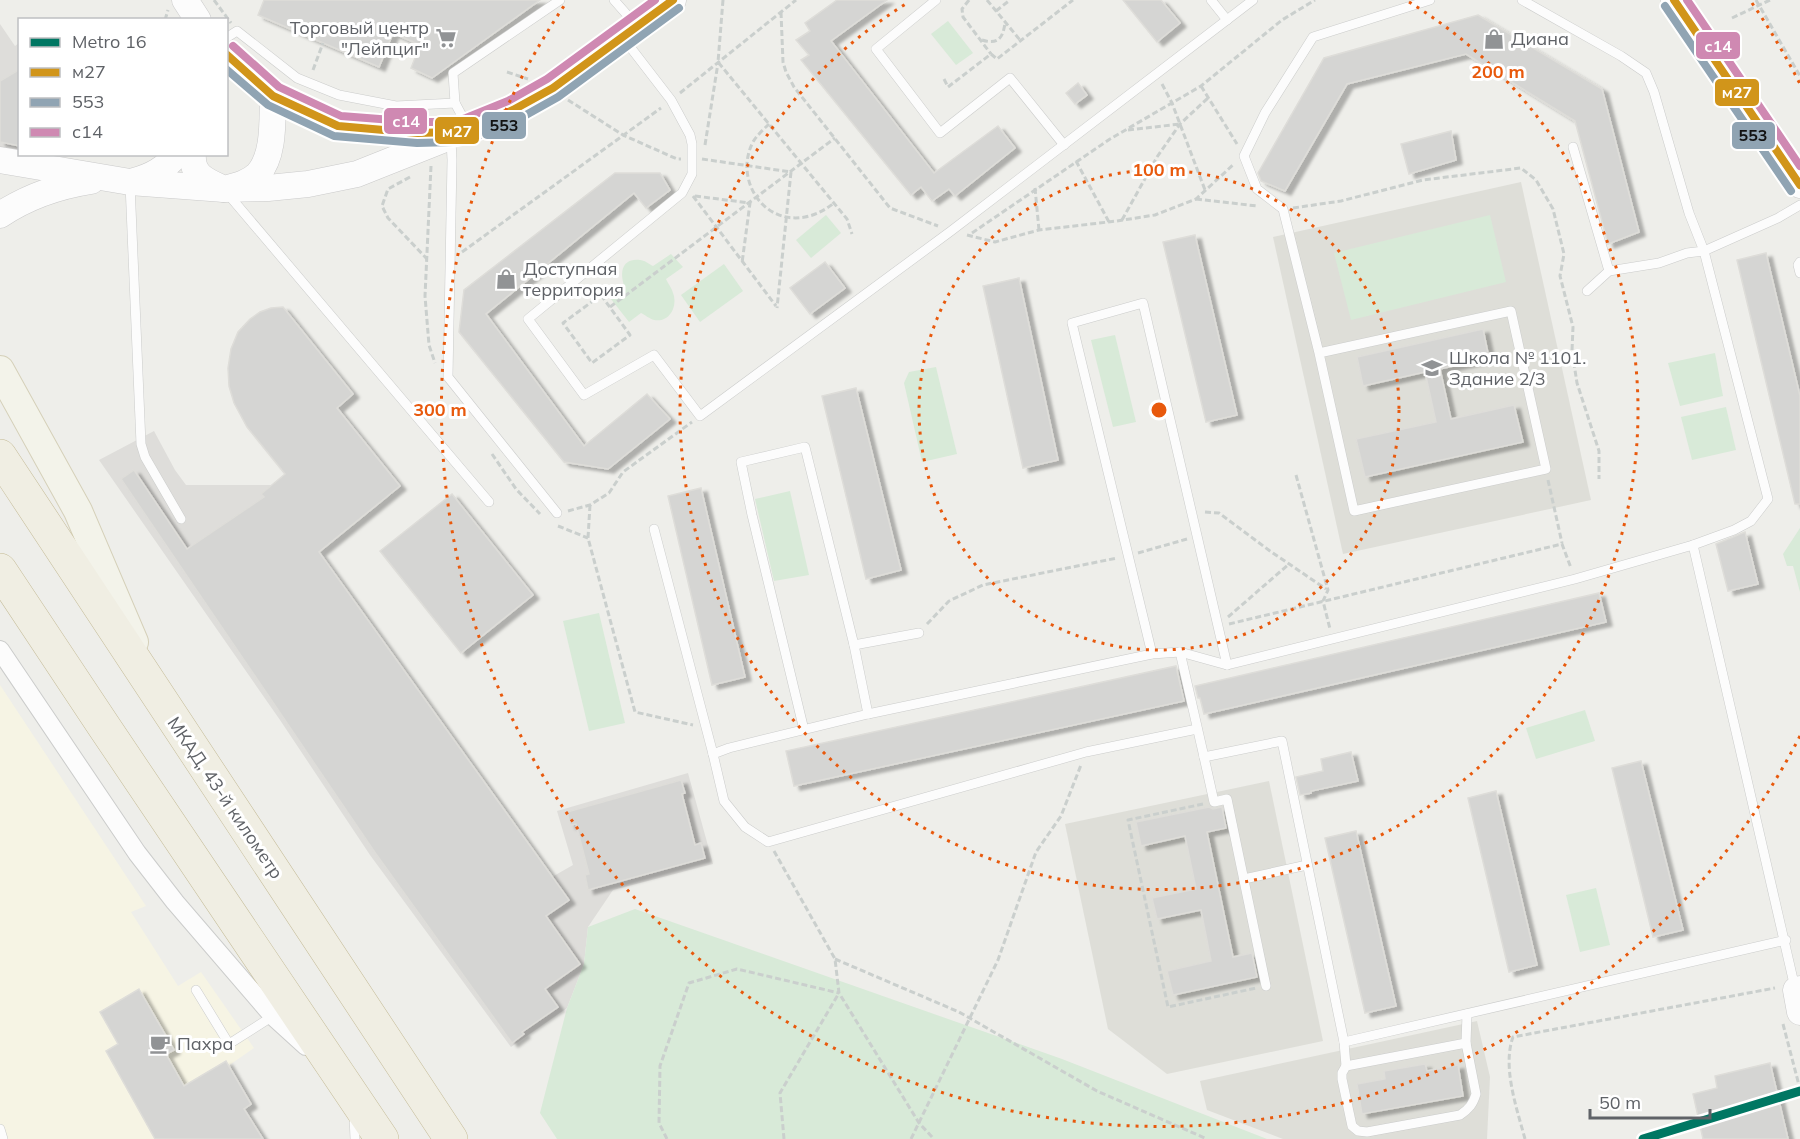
<svg xmlns="http://www.w3.org/2000/svg" width="1800" height="1139" viewBox="0 0 1800 1139" font-family="Mulish,sans-serif">
<defs>
<filter id="shadow"><feDropShadow dx="6" dy="4" stdDeviation="1.5" flood-color="#0004"/></filter>
</defs>
<rect width="100%" height="100%" fill="#eeeeea"/>
<polygon fill="#f6f4e4" points="0,685 146,906 131,912 178,986 201,972 254,1048 228,1066 244,1109 263,1139 0,1139"/>
<g fill="#deddda">
<polygon points="0,24 15,46 19,43 19,151 0,147"/>
<polygon points="154,431 175,470 186,485 272,485 552,877 573,865 557,811 688,773 713,864 613,890 588,927 584,964 567,1008 511,1047 370,855 280,720 99,460"/>
</g>
<g fill="#deded8">
<polygon points="1521,182 1591,500 1343,554 1273,237"/>
<polygon points="1269,781 1323,1041 1167,1074 1108,1029 1065,824"/>
<polygon points="1477,1021 1490,1077 1487,1139 1283,1139 1207,1110 1200,1081"/>
</g>
<g fill="#d8ead8">
<polygon points="948,21 973,53 956,65 931,34"/>
<polygon points="826,215 841,233 811,258 796,240"/>
<polygon points="1490,215 1506,282 1351,320 1334,253"/>
<path d="M671,254l12,13 -17,12c2,5 6,9 7,14 5,13 -3,30 -19,27 -4,-1 -9,-5 -13,-7l-12,9 -18,-23 14,-11c-5,-13 -5,-30 15,-28 4,0 9,4 13,6z"/>
<polygon points="724,264 743,291 700,322 681,295"/>
<polygon points="1115,335 1136,422 1113,427 1091,340"/>
<polygon points="1715,353 1723,396 1680,406 1668,363"/>
<polygon points="936,367 957,454 922,462 904,383 909,372"/>
<polygon points="1726,407 1736,450 1692,460 1681,417"/>
<polygon points="790,491 809,575 774,581 755,499"/>
<polygon points="1800,528 1800,592 1793,566 1787,566 1783,554"/>
<polygon points="599,613 625,723 589,731 563,621"/>
<polygon points="1585,710 1595,741 1536,759 1526,728"/>
<polygon points="1596,888 1610,945 1580,952 1566,895"/>
<polygon points="635,909 1062,1059 1267,1139 557,1139 540,1113 567,1008 584,964 588,927"/>
</g>
<g fill="#d5d5d3" stroke="#deddd9" stroke-width="1.5" filter="url(#shadow)">
<polygon points="264,0 540,0 432,78 411,68 420,45 393,33 379,67 258,15"/>
<polygon points="837,0 887,0 831,41 934,173 998,126 1015,148 955,196 949,189 932,201 921,187 911,195 801,60 809,55 796,40 810,31 805,23"/>
<polygon points="1123,0 1161,0 1180,23 1157,42"/>
<polygon points="1478,15 1602,89 1639,232 1608,244 1575,121 1466,54 1347,84 1285,191 1261,181 1258,173 1324,58"/>
<polygon points="20,69 20,146 0,142 0,81"/>
<polygon points="1078,83 1087,95 1075,104 1066,93"/>
<polygon points="1451,131 1456,160 1409,174 1401,144"/>
<polygon points="615,173 660,173 670,190 646,208 634,193 486,314 584,446 647,394 670,419 608,469 564,462 459,332 464,290"/>
<polygon points="1195,235 1237,415 1206,422 1163,242"/>
<polygon points="1766,253 1800,396 1800,504 1795,504 1737,260"/>
<polygon points="825,262 845,288 810,314 790,288"/>
<polygon points="1019,278 1058,460 1023,468 983,286"/>
<polygon points="283,307 353,394 337,408 400,486 319,552 569,900 546,916 580,964 545,989 558,1007 522,1032 524,1034 512,1043 376,854 121,479 134,470 187,549 264,497 261,494 285,474 247,427 234,403 229,386 228,368 231,349 238,332 250,319 260,312 271,308"/>
<polygon points="1483,329 1489,358 1440,369 1451,419 1514,405 1523,442 1365,477 1356,439 1436,422 1425,372 1363,386 1357,357"/>
<polygon points="856,388 901,570 866,579 822,396"/>
<polygon points="701,488 745,677 712,685 668,496"/>
<polygon points="452,494 533,595 461,653 380,551"/>
<polygon points="1745,532 1758,584 1728,591 1716,544"/>
<polygon points="1599,593 1606,622 1204,714 1200,698 1198,698 1195,686"/>
<polygon points="1176,666 1184,701 794,786 786,751"/>
<polygon points="1351,752 1358,781 1311,791 1311,793 1300,795 1296,777 1323,771 1321,759"/>
<polygon points="1641,761 1683,930 1653,937 1612,768"/>
<polygon points="681,780 685,793 682,794 695,845 701,843 705,858 588,890 585,875 589,874 576,824 570,825 567,812"/>
<polygon points="1496,791 1537,965 1509,972 1468,798"/>
<polygon points="1209,807 1213,809 1222,807 1226,828 1207,832 1233,957 1252,953 1257,977 1173,995 1167,971 1211,961 1201,910 1157,919 1152,898 1196,889 1185,836 1141,846 1136,822"/>
<polygon points="1356,831 1396,1006 1365,1013 1325,838"/>
<polygon points="139,989 174,1050 166,1054 184,1086 226,1061 251,1104 244,1109 263,1139 155,1139 106,1051 118,1044 100,1012"/>
<polygon points="1770,1063 1788,1139 1703,1139 1693,1094 1717,1088 1715,1076"/>
<polygon points="1425,1064 1427,1071 1458,1065 1463,1096 1362,1114 1357,1084 1385,1079 1384,1071"/>
</g>
<g fill="none" stroke-linecap="round" stroke-linejoin="round">
<g stroke="#cbcccb" stroke-width="10">
<g id="lane">
<polyline points="614,0 636,25"/>
<polyline points="936,0 876,49 940,133 1010,78 1064,145"/>
<polyline points="1211,0 1227,20"/>
<polyline points="1522,0 1621,56 1646,73 1654,92 1689,213 1704,251 1768,499 1751,521 1734,530 1693,545"/>
<polyline points="226,38 237,31 297,78 339,95 396,106 455,103 468,127"/>
<polyline points="624,39 671,100 690,135 692,144 692,174 682,193 528,319 584,395 654,355 700,416 951,231 1253,0"/>
<polyline points="455,103 453,73 560,0"/>
<polyline points="451,140 452,160 448,377 557,513"/>
<polyline points="1573,147 1609,271"/>
<polyline points="130,184 141,444 145,457 181,519"/>
<polyline points="227,193 489,502"/>
<polyline points="1800,262 1798,265 1800,273"/>
<polyline points="1587,291 1609,271 1659,263 1687,253 1704,251 1778,218 1800,205"/>
<polyline points="1319,353 1511,311 1546,469 1354,511 1319,353 1283,209 1257,189 1244,156 1265,113 1313,37 1430,0"/>
<polyline points="654,529 713,754"/>
<polyline points="854,645 919,633"/>
<polyline points="1180,652 1204,757 1282,741 1344,1042 1346,1066"/>
<polyline points="1152,654 1072,323 1143,303 1227,665"/>
<polyline points="1197,729 1086,752 768,842 745,827 724,801 713,754 729,748 868,714 1152,654 1180,652 1227,665 1575,579 1693,545 1795,988"/>
<polyline points="804,730 752,515 741,462 805,447 854,645 868,714"/>
<polyline points="1204,757 1214,802 1227,799 1266,986"/>
<polyline points="1244,879 1307,865"/>
<polyline points="196,990 229,1044 273,1016"/>
<polyline points="1344,1042 1786,940"/>
<path d="M1466,1043l10,51c-3,10 -7,15 -16,21l-93,17 -9,-1 -6,-5 -10,-47v-6l4,-7z"/>
<polyline points="1466,1043 1467,1014"/>
<polyline points="354,1116 355,1139"/>
<polyline points="0,1129 3,1139"/>
</g>
</g>
<g stroke="#cbcccb" stroke-width="20">
<polyline id="street" points="0,650 137,853 175,902 273,1016 306,1046"/>
</g>
<g stroke="#cacaca" stroke-width="27">
<g id="secondary">
<polyline points="185,0 198,20"/>
<polyline points="1674,0 1800,185"/>
<polyline points="226,54 273,96 338,126 418,133 452,132 469,128 513,110 553,88 673,0"/>
<path d="M193,154c-2,22 14,27 31,35 12,-3 25,-6 34,-15 17,-20 14,-54 15,-78"/>
<polyline points="0,160 130,182 224,189 268,188 308,184 357,174 445,139"/>
<path d="M134,181c18,-5 31,-12 43,-27"/>
<path d="M0,215c27,-18 59,-29 91,-34"/>
<polyline points="1800,989 1796,990 1800,1012"/>
</g>
</g>
<g stroke="#d5d0b9" stroke-width="30">
<polyline id="primary" points="0,370 78,511 134,642"/>
</g>
<g stroke="#c5bc98" stroke-width="34">
<g id="highway">
<polyline points="0,456 451,1139"/>
<polyline points="0,570 103,725 382,1139"/>
</g>
</g>
<g stroke="#cacfcd" stroke-width="3" stroke-dasharray="6 3" stroke-linecap="butt">
<polyline points="214,0 231,23"/>
<polyline points="723,0 718,62 847,219 852,234"/>
<polyline points="969,0 962,9 963,17 991,54"/>
<polyline points="987,0 1020,40"/>
<polyline points="1756,0 1800,76"/>
<polyline points="996,11 1010,0"/>
<polyline points="781,12 783,62 786,72 794,87 890,208 938,226"/>
<polyline points="1732,18 1770,0"/>
<polyline points="165,20 168,10"/>
<path d="M982,40c16,5 21,-2 23,-17"/>
<polyline points="313,70 323,43"/>
<polyline points="507,72 528,79"/>
<polyline points="944,79 948,87 991,54 997,59 1073,0"/>
<polyline points="1162,84 1172,103 1205,190"/>
<polyline points="1201,86 1237,144"/>
<polyline points="680,93 796,0"/>
<polyline points="568,100 623,135 677,159 681,159"/>
<path d="M769,124c-5,5 -12,11 -16,18 -19,36 9,83 52,75 11,-2 20,-7 29,-14"/>
<polyline points="1128,130 1180,124"/>
<polyline points="705,145 718,63"/>
<polyline points="702,159 791,172 777,308"/>
<polyline points="1076,161 1109,222"/>
<polyline points="431,166 425,296 429,345 435,363"/>
<polyline points="410,177 388,189 382,206 388,218 427,259"/>
<polyline points="1035,188 1039,230"/>
<polyline points="693,196 776,306"/>
<polyline points="695,196 750,203 742,263"/>
<polyline points="1196,199 1257,206"/>
<polyline points="1293,208 1341,201 1423,180 1521,168 1536,180 1553,209 1564,254 1560,276 1573,327 1572,351 1577,383 1599,451 1599,479"/>
<polyline points="1122,220 1157,157 1180,124 1208,98"/>
<polyline points="972,233 1110,139 1201,86 1282,20 1315,0"/>
<polyline points="967,235 995,242 1039,230 1117,221 1155,215 1196,199 1234,164"/>
<polyline points="462,252 661,108"/>
<polygon points="601,295 630,335 592,363 563,323"/>
<polyline points="610,307 835,138"/>
<polyline points="492,454 516,489 540,514"/>
<polyline points="1296,475 1328,590 1323,601 1330,629"/>
<polyline points="1548,480 1562,543"/>
<polyline points="590,505 588,538 635,712 693,725"/>
<polyline points="568,511 590,505 609,493 623,472 692,422"/>
<polyline points="1205,512 1219,513 1270,551 1326,589"/>
<polyline points="558,526 588,538"/>
<polyline points="1138,553 1187,539"/>
<polyline points="1228,617 1289,564"/>
<polyline points="927,624 949,601 983,585 1117,558"/>
<polyline points="1229,624 1562,544 1571,568"/>
<polyline points="1203,804 1128,820 1168,1007 1256,988"/>
<polyline points="774,851 835,959 839,993 919,1123 934,1139"/>
<polyline points="835,959 959,1012 1097,1091 1207,1139"/>
<polyline points="1783,1024 1800,1089"/>
<polyline points="667,1139 659,1123 660,1066 689,983 737,969 839,993"/>
<polyline points="784,1139 780,1093 839,993"/>
<polyline points="911,1139 998,960 1036,852 1061,816 1081,765"/>
<path d="M1525,1139c-8,-30 -23,-72 -12,-102l262,-49"/>
</g>
<use href="#lane" stroke="#fcfcfc" stroke-width="9"/>
<use href="#street" stroke="#fcfcfc" stroke-width="18"/>
<use href="#secondary" stroke="#fcfcfc" stroke-width="26"/>
<use href="#primary" stroke="#f3f3ea" stroke-width="28"/>
<use href="#highway" stroke="#f0eee3" stroke-width="33"/>
<g stroke="#fff" stroke-width="12">
<g id="bus-1">
<polyline points="1674,0 1800,185"/>
<polyline points="226,54 273,96 338,126 418,133 452,132 469,128 513,110 553,88 673,0"/>
</g>
</g>
<g stroke="#fff" stroke-width="12">
<g id="bus-2">
<polyline points="1665,6 1791,191"/>
<polyline points="226,69 268,105 334,136 417,143 453,142 472,138 517,120 558,97 679,8"/>
</g>
</g>
<g stroke="#fff" stroke-width="12">
<g id="bus-3">
<polyline points="1687,0 1800,166"/>
<polyline points="233,46 279,87 341,116 418,122 451,122 466,118 508,101 547,79 655,0"/>
</g>
</g>
<use href="#bus-1" stroke="#d1951a" stroke-width="8"/>
<use href="#bus-2" stroke="#90a4b3" stroke-width="8"/>
<use href="#bus-3" stroke="#cf89b2" stroke-width="8"/>
<g stroke="#fff" stroke-width="14">
<polyline id="metro-1" points="1643,1139 1800,1091"/>
</g>
<use href="#metro-1" stroke="#007763" stroke-width="9"/>
</g>
<g fill="none" stroke="#e8590c" stroke-width="3" stroke-dasharray="3 6">
<circle cx="1159" cy="410" r="240"/>
<path d="M1409 2A479 479 0 1 1 909 2"/>
<path d="M1800 736A719 719 0 1 1 566 3M1752 3A719 719 0 0 1 1800 84"/>
</g>
<defs>
<g id="supermarket-bare" transform="scale(1.62)"><path d="M-6-5.5h2.5l.6 2H6L4.5 2H-2.5L-4.4-4H-6ZM-1.5 3.2a1.3 1.3 0 1 0 .1 0ZM3 3.2a1.3 1.3 0 1 0 .1 0Z" fill="#919395" stroke="#fff" stroke-width="2.5" paint-order="stroke"/></g>
<g id="shop-bare" transform="scale(1.62)"><path d="M-5-2.5h2.3a2.7 3.5 0 0 1 5.4 0H5L5.5 6h-11ZM-1.5-2.5h3a1.5 2.3 0 0 0-3 0Z" fill="#919395" stroke="#fff" stroke-width="2.5" paint-order="stroke"/></g>
<g id="school-bare" transform="scale(1.62)"><path d="M0-5L7-2L0 1L-7-2ZM-4 1L0 2.5L4 1V4Q0 6-4 4Z" fill="#919395" stroke="#fff" stroke-width="2.5" paint-order="stroke"/></g>
<g id="cafe-bare" transform="scale(1.62)"><path d="M-5.5-4.5H6V0H3Q3 3.5 0 3.5H-2.5Q-5.5 3.5-5.5 0ZM3-3.2v2h1.7v-2ZM-6 4.5H4V6H-6Z" fill="#919395" stroke="#fff" stroke-width="2.5" paint-order="stroke"/></g>
</defs>
<g fill-rule="evenodd">
<use href="#supermarket-bare" x="446" y="38"/>
<use href="#shop-bare" x="1494" y="39"/>
<use href="#shop-bare" x="506" y="279"/>
<use href="#school-bare" x="1432" y="368"/>
<use href="#cafe-bare" x="160" y="1044"/>
</g>
<g text-anchor="middle" stroke-width="6" stroke-linejoin="round" paint-order="stroke">
<g font-size="18" fill="#5f6267" stroke="#fff" text-anchor="start">
<text x="429" y="34" text-anchor="end">Торговый центр<tspan x="429" dy="21">"Лейпциг"</tspan></text>
<text x="1511" y="45">Диана</text>
<text x="523" y="275">Доступная<tspan x="523" dy="21">территория</tspan></text>
<text x="1449" y="364">Школа № 1101.<tspan x="1449" dy="21">Здание 2/3</tspan></text>
<text x="177" y="1050">Пахра</text>
</g>
<g font-size="18" fill="#5f6267" stroke="#fff">
<text transform="translate(225 798) rotate(56)" y="6">МКАД, 43-й километр</text>
</g>
</g>
<circle cx="1159" cy="410" r="9" fill="#e8590c" stroke="#fff" stroke-width="3"/>
<g font-size="18" text-anchor="middle" font-weight="bold" fill="#e8590c" stroke="#fff" stroke-width="6" stroke-linejoin="round" paint-order="stroke">
<text x="1498" y="78">200 m</text>
<text x="1159" y="176">100 m</text>
<text x="440" y="416">300 m</text>
</g>
<g stroke="#fff" stroke-width="2">
<rect x="1695" y="31" width="46" height="29" rx="6" fill="#cf89b2"/>
<rect x="1714" y="78" width="46" height="29" rx="6" fill="#d1951a"/>
<rect x="383" y="107" width="45" height="28" rx="6" fill="#cf89b2"/>
<rect x="481" y="111" width="46" height="29" rx="6" fill="#90a4b3"/>
<rect x="434" y="116" width="46" height="29" rx="6" fill="#d1951a"/>
<rect x="1731" y="121" width="45" height="29" rx="6" fill="#90a4b3"/>
</g>
<g font-size="16" text-anchor="middle" font-weight="bold" fill="#fff">
<text x="1718" y="52">с14</text>
<text x="1737" y="98">м27</text>
<text x="406" y="127">с14</text>
<text x="457" y="137">м27</text>
</g>
<g font-size="16" text-anchor="middle" font-weight="bold" fill="#111">
<text x="504" y="131">553</text>
<text x="1753" y="141">553</text>
</g>
<rect x="18" y="18" width="210" height="138" fill="#ffffff" stroke="#bfc0c2" stroke-width="1.5"/>
<rect x="30" y="38" width="30" height="9" fill="#007763" stroke="#bfc0c2" stroke-width="1.5"/>
<text x="72" y="48" font-size="18" fill="#5f6267">Metro 16</text>
<rect x="30" y="68" width="30" height="9" fill="#d1951a" stroke="#bfc0c2" stroke-width="1.5"/>
<text x="72" y="78" font-size="18" fill="#5f6267">м27</text>
<rect x="30" y="98" width="30" height="9" fill="#90a4b3" stroke="#bfc0c2" stroke-width="1.5"/>
<text x="72" y="108" font-size="18" fill="#5f6267">553</text>
<rect x="30" y="128" width="30" height="9" fill="#cf89b2" stroke="#bfc0c2" stroke-width="1.5"/>
<text x="72" y="138" font-size="18" fill="#5f6267">с14</text>
<path d="M1590 1109v9h120v-9" fill="none" stroke="#5f6267" stroke-width="3"/>
<text x="1599" y="1109" font-size="18" fill="#5f6267" stroke="#ffffff" stroke-width="4.5" paint-order="stroke">50 m</text>
</svg>
